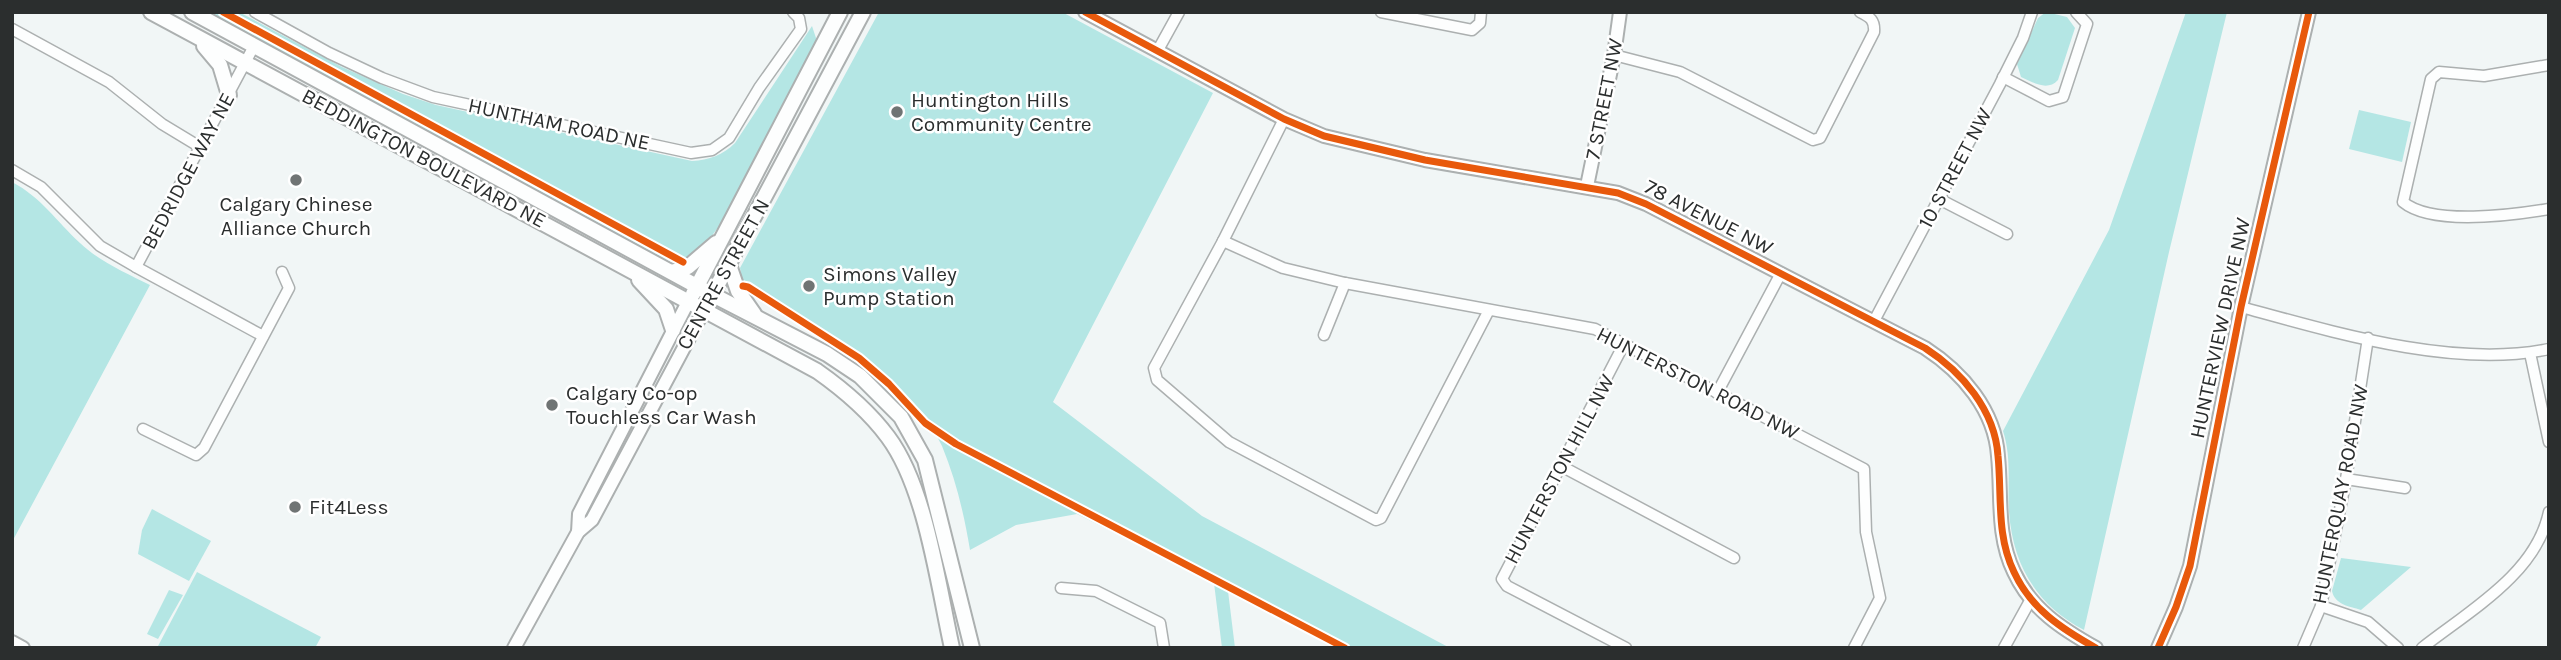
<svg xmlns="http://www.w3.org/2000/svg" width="2561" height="660" viewBox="0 0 2561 660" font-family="Karla,sans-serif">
<rect width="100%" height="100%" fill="#f1f6f6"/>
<g fill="#b4e6e4">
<path d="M205,12h34l103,55 61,27 33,11 256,56c17,-1 31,-6 43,-18l77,-117 5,15c-20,41 -96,207 -131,220 -13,5 -29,-6 -40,-11z"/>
<path d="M879,12h183l151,81 -160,309 149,114 248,132h-113l-109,-57 7,57h-13l-8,-65 -137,-69 -61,11 -46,25c-6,-36 -14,-70 -28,-104 -31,-67 -110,-108 -169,-145 -11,-6 -20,-15 -31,-22l-2,-11z"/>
<path d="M2046,12l21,5 8,11 -17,52c-11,12 -25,2 -37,-3l-4,-13 21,-46z"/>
<path d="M2186,12h41l-58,240 -85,378c-47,-25 -71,-64 -75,-118 -2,-27 3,-54 -6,-81l106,-201z"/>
<polygon points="2359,110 2411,122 2402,162 2349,149"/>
<path d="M12,182c29,15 45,40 68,61 20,19 46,30 70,42l-138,257z"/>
<polygon points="152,509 211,541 189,581 138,554 142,530"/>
<path d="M2341,558l70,9 -50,43c-12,-4 -26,-5 -29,-19z"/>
<polygon points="197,572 321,637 315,648 157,648"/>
<polygon points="169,590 183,595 158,639 147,634"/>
</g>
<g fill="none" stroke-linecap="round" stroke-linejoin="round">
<g stroke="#acb0b0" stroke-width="13">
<g id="minor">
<polyline points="255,12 329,53 382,78 433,97 691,153 712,150 729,138 759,88 801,29 799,18 793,12"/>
<polyline points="1381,12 1472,30 1480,23 1481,12"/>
<polyline points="12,29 109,82 162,124 200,147"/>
<polyline points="1158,50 1179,12"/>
<path d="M1614,55l66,17 133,68 7,-2 54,-106c1,-12 -4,-15 -14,-20"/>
<path d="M2549,65l-65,11 -45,-4 -8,7 -28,123c29,24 110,13 146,7"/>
<polyline points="2003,77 2049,101 2063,97 2087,24 2076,12"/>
<polyline points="1284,119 1223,241 1154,368 1157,380 1229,442 1376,520 1381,518 1489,310"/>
<polyline points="12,170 41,187 100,246 136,267 254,46"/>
<polyline points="1939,199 2007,234"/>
<polyline points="1223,241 1283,268 1345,283 1595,329 1864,469 1866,532 1880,598 1854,648"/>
<polyline points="136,267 263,336"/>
<path d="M2241,307c92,25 213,62 308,42"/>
<polyline points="1874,321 2000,84 2023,38 2032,12"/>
<polyline points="1324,335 1345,283"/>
<polyline points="1624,344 1502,579 1507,586 1626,648"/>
<polyline points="2530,353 2549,442"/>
<polyline points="1717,393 1781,273"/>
<polyline points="143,429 196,455 204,448 289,288 282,272"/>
<polyline points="1561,466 1734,558"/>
<polyline points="2346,479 2405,488"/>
<polyline points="1061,588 1096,591 1160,623 1164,648"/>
<polyline points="2321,606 2368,622 2398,648"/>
<polyline points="2004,648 2031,599"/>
<polyline points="2303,648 2321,606 2346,479 2368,338"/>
<path d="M2422,648c47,-37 114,-74 127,-136"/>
</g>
</g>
<g stroke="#acb0b0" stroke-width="16">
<g id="tertiary">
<path d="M1085,12l199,107 40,17 101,24 193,33 28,11 279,144c37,24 70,62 73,108 4,39 -2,79 16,116 17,37 48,57 82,76"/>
<polyline points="1587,186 1614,55 1620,12"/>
<polyline points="578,532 579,514 688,302"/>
<polyline points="12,642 23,648"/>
<polyline points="514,648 578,532 592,520 704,310"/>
<polyline points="2158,648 2176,607 2190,566 2241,307 2309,12"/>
</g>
</g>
<g stroke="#acb0b0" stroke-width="18">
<g id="secondary">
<path d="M151,12l666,359c27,19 51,39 71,66 38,51 50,148 64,211"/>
<polyline points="192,12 713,295 827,354 860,376 901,417 925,460 972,648"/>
<polyline points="204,46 220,65 229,95"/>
<polyline points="729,265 738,291 754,314"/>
<polyline points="672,272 688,267 716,243"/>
<polyline points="639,280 666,309 673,330"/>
<polyline points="693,294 840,12"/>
<polyline points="709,301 863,12"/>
</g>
</g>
<use href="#minor" stroke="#fdfefe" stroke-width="10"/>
<use href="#tertiary" stroke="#fdfefe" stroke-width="12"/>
<use href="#secondary" stroke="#fdfefe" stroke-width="14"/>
<g stroke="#fff" stroke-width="11">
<g id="cycleway">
<polyline points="223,12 683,262"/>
<path d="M1085,12l199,107 40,17 101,24 193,33 28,11 279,144c37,24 70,62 73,108 4,39 -2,79 16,116 17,37 48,57 82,76"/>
<polyline points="743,286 748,287 859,358 889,384 925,423 956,444 1345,648"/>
<polyline points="2158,648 2176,607 2190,566 2241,307 2309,12"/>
</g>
</g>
<use href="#cycleway" stroke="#e8590c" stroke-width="7"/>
</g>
<g fill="#707474" stroke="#fff" stroke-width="2.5">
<circle cx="897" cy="112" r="7"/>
<circle cx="296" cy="180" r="7"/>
<circle cx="809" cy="286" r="7"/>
<circle cx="552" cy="405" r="7"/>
<circle cx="295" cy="507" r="7"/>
</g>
<g text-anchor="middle" stroke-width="5" stroke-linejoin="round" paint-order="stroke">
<g font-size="21" fill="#2b2e2e" stroke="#fff">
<text transform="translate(1604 99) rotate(-79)" y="7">7 STREET NW</text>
<text transform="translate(559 124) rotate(12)" y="7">HUNTHAM ROAD NE</text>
<text transform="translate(424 158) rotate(28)" y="7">BEDDINGTON BOULEVARD NE</text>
<text transform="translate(1955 168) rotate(-62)" y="7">10 STREET NW</text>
<text transform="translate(188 171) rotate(-62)" y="7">BEDRIDGE WAY NE</text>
<text transform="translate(1709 217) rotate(27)" y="7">78 AVENUE NW</text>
<text transform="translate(723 274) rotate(-61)" y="7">CENTRE STREET N</text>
<text transform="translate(2220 328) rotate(-78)" y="7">HUNTERVIEW DRIVE NW</text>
<text transform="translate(1698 383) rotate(27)" y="7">HUNTERSTON ROAD NW</text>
<text transform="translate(1559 469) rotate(-62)" y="7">HUNTERSTON HILL NW</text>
<text transform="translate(2340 494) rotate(-79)" y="7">HUNTERQUAY ROAD NW</text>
</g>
<g font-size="21" fill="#2b2e2e" stroke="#fff" text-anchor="start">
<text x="911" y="107">Huntington Hills<tspan x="911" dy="24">Community Centre</tspan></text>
<text x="296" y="211" text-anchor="middle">Calgary Chinese<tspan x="296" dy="24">Alliance Church</tspan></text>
<text x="823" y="281">Simons Valley<tspan x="823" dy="24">Pump Station</tspan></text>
<text x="566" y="400">Calgary Co-op<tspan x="566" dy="24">Touchless Car Wash</tspan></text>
<text x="309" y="514">Fit4Less</text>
</g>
</g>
<rect width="2561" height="660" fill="none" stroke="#2b2e2e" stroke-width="28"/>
</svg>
